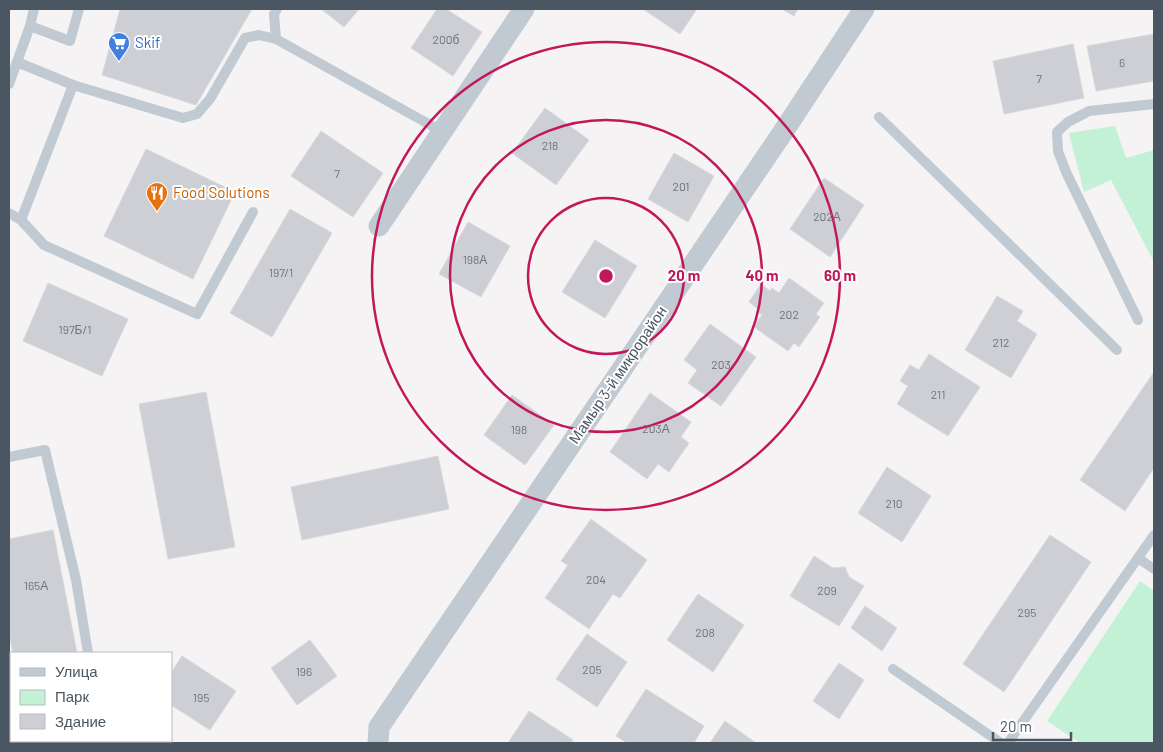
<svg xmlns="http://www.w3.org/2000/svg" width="1163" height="752" viewBox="0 0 1163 752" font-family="Barlow,sans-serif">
<rect width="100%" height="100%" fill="#f5f3f3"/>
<g fill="#c3f1d5">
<polygon points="1115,126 1126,158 1154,150 1154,258 1153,260 1111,180 1084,192 1069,133"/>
<polygon points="1140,581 1154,591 1154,743 1080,743 1047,721"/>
</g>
<g fill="#cdcfd5" stroke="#d7d9de">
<polygon points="120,9 252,9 196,105 102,75"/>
<polygon points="321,9 359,9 344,27"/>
<polygon points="437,9 446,9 482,32 453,76 411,48"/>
<polygon points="643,9 697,9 680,34"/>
<polygon points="782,9 798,9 794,16"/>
<polygon points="1154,34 1154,81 1096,91 1087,46"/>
<polygon points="1073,44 1084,98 1004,114 993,61"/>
<polygon points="545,108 589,140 556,185 512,153"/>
<polygon points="321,131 383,173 353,217 291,176"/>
<polygon points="146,149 235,192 193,279 104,236"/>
<polygon points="674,153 714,176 688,222 648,199"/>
<polygon points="824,178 864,205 830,257 790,229"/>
<polygon points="290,209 332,233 272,337 230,313"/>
<polygon points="468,222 510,246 481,297 439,274"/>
<polygon points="595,240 637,266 605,318 562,292"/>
<polygon points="789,278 824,303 816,314 820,317 799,347 794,343 788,351 754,327 762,315 757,311 758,309 749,302 761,284 770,291 772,288 779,293"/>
<polygon points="48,283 128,319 102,376 23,341"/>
<polygon points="997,296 1023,311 1017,321 1037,334 1011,378 965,350"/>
<polygon points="710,324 756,357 721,406 688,383 697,370 684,360"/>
<polygon points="929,354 980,387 948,436 897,404 908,386 900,381 910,365 919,370"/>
<polygon points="1154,372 1154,468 1125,511 1080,480"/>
<polygon points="206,392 235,547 168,559 139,404"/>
<polygon points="650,393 691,422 681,437 689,443 669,472 658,464 647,479 610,452"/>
<polygon points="512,395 554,425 525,465 484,435"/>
<polygon points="438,456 449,509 302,540 291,487"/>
<polygon points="887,467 931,496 902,542 858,513"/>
<polygon points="591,519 647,560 620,598 613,594 589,629 545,598 568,565 561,561"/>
<polygon points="53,530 77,653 13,653 9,633 9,539"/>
<polygon points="1050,535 1091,562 1004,692 963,664"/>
<polygon points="814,556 833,568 845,567 849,577 864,586 839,626 790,596"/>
<polygon points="698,594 744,625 713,672 667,640"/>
<polygon points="865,606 897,628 882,651 851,628"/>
<polygon points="587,634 627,662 597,707 556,679"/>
<polygon points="310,640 337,676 297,705 271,668"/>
<polygon points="182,656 236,691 210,730 171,705 171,673"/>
<polygon points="839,663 864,680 839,719 813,701"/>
<polygon points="646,689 704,726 694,743 627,743 616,736"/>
<polygon points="529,711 573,740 571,743 508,743"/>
<polygon points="725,721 756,743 710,743"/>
</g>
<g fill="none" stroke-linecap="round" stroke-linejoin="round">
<g stroke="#c1cad2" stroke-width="10">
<polyline points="34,9 30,26 70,41 79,9"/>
<polyline points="276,39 274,14 277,9"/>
<polyline points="9,84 30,26"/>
<polyline points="73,85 183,118 197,114 210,99 245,38 259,35 276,39 443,132"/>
<polyline points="879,117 1117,350"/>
<polyline points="9,213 21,220 73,85 17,62"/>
<polyline points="21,220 44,245 197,314 253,212"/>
<polyline points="1138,320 1066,172 1058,151 1057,132 1068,122 1089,111 1154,104"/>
<polyline points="9,457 45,450 76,580 88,653"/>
<polyline points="1138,558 1154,569"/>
<polyline points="893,669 1001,743"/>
<polyline points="9,698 11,698"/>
<polyline points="1008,743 1154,535"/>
</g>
<g stroke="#c1cad2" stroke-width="21">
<polyline points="379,226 524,9"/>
<polyline points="378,743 379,727 781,135 864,9"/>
</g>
</g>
<g fill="none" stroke="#c2185b" stroke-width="2.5">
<circle cx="606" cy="276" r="78"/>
<circle cx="606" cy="276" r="156"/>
<circle cx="606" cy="276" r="234"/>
</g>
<defs>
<g id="supermarket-pin" transform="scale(1.125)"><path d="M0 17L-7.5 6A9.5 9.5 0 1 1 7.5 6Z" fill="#3f7fe0" stroke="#fff"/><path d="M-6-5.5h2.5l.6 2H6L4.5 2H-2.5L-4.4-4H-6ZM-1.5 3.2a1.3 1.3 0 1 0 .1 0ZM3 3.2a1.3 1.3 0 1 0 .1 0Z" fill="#fff"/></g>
<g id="restaurant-pin" transform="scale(1.125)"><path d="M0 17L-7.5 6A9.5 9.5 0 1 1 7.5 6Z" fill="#e8710a" stroke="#fff"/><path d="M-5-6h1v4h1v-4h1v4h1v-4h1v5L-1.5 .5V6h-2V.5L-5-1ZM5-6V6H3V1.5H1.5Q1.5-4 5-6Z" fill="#fff"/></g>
</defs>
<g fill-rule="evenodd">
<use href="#supermarket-pin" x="119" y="43"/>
<use href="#restaurant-pin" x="157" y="193"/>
</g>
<g text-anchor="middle" stroke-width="4" stroke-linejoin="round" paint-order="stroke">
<g font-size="12" fill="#6b747e">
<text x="446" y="44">200б</text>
<text x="1122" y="67">6</text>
<text x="1039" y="83">7</text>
<text x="550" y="150">218</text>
<text x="337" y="178">7</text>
<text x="681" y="191">201</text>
<text x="827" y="221">202А</text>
<text x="475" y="264">198А</text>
<text x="281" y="277">197/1</text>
<text x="789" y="319">202</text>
<text x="75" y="334">197Б/1</text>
<text x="1001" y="347">212</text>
<text x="721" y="369">203</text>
<text x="938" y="399">211</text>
<text x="656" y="433">203А</text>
<text x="519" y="434">198</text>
<text x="894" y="508">210</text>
<text x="596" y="584">204</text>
<text x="36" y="590">165А</text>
<text x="827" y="595">209</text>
<text x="1027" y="617">295</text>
<text x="705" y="637">208</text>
<text x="592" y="674">205</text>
<text x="304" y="676">196</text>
<text x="201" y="702">195</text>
</g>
<g font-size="15" fill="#366cbe" stroke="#fff" text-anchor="start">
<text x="135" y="48">Skif</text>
</g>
<g font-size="15" fill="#c56008" stroke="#fff" text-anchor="start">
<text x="173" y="198">Food Solutions</text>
</g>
<g font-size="15" fill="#4a5661" stroke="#fff">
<text transform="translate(618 375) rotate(-56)" y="5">Мамыр 3-й микрорайон</text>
</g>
</g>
<circle cx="606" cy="276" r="8" fill="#c2185b" stroke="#fff" stroke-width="2.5"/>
<g font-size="15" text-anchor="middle" font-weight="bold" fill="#c2185b" stroke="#fff" stroke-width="4" stroke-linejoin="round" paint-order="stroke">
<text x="684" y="281">20 m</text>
<text x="762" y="281">40 m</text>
<text x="840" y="281">60 m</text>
</g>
<rect width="1163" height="752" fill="none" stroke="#4a5661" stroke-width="20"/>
<rect x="10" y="652" width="162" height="90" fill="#ffffff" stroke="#b7bbc0"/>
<rect x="20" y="668" width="25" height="8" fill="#c1cad2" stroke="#b7bbc0"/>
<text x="55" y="677" font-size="15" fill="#4a5661">Улица</text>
<rect x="20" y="690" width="25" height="15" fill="#c3f1d5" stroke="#b7bbc0"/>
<text x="55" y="702" font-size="15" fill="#4a5661">Парк</text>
<rect x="20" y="714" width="25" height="15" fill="#cdcfd5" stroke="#b7bbc0"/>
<text x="55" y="727" font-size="15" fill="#4a5661">Здание</text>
<path d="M993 732v8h78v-8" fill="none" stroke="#4a5661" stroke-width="2.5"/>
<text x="1000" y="732" font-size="15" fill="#4a5661" stroke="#ffffff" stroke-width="4" paint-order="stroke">20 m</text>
</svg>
